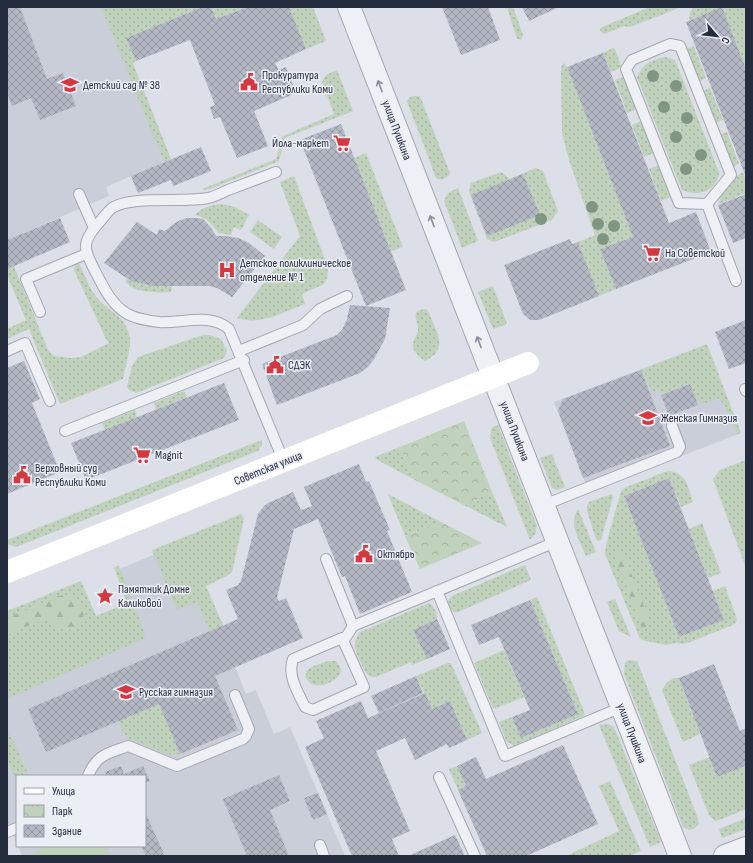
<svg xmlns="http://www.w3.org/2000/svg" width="753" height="863" viewBox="0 0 753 863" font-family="'Sofia Sans Condensed',sans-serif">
<defs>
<pattern id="grass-dots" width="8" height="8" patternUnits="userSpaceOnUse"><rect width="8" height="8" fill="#c0d1bc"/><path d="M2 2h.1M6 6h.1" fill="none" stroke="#a5b4a3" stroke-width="1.8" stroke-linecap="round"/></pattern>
<pattern id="forest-firs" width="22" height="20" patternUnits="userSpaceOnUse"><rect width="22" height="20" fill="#c0d1bc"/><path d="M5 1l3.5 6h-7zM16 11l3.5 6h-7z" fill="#a5b4a3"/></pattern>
<pattern id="park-crowns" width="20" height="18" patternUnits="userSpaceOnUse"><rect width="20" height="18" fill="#c0d1bc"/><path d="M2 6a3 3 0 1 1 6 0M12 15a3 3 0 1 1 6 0" fill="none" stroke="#a5b4a3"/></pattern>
<pattern id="building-cross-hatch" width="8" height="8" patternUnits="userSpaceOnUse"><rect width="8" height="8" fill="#b3b8c4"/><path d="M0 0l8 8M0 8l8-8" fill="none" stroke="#9196a1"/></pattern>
</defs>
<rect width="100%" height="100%" fill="#dcdfe7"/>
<g fill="#caced9">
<polygon points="7,7 103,7 164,162 106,187 109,196 7,240"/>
<polygon points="700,347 726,395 741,433 589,492 554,402"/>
<polygon points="184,542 219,626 246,694 256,690 274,734 290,727 345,856 22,856 18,846 145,846 145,776 17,776 17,844 7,822 7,615 93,620 130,605 117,570"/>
</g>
<g fill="url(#grass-dots)">
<polygon points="101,7 203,7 126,38 136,61 133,63 171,159 164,162"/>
<polygon points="211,7 248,7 216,19"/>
<polygon points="289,7 313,7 326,41 306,49"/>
<polygon points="507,7 513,7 523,35 521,40 518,39 516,36"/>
<polygon points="650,7 680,7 669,12 630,27 624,26 604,34 600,31 600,28"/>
<polygon points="693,7 746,7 746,69 722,8 689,20 690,13"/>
<polygon points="694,46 706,78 697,83 684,50"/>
<polygon points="613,48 615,49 621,66 620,68 611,72 603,53"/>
<path d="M665,57l10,3 44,112c-2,20 -21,25 -37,18l-45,-113c6,-14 14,-17 28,-20z"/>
<polygon points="564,63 567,67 633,237 601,249 616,289 599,296 578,242 595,235 569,160 562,133 561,74 561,67"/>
<polygon points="337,70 353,111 285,138 279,161 210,189 204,190 202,189 276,159 283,136 334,114 322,82 326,75"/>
<polygon points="624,77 637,109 627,113 615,80"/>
<polygon points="710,88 723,120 713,124 701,92"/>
<path d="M414,96h6l30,77c-2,5 -9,8 -14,5l-29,-77 3,-4z"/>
<polygon points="641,121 654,153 644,157 632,125"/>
<polygon points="727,132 739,164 730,168 717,135"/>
<polygon points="366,153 403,247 391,251 354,158"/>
<polygon points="658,165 670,197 661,201 649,169"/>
<polygon points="536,168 543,171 558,211 552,220 494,242 487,239 486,236 469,192 471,183 501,172 510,179"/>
<path d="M743,172l3,9v12l-27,11 1,-10c8,-7 13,-16 23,-22z"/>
<path d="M294,176l33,89c2,7 1,12 -3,19l-22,10 3,10c-21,8 -45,22 -68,14l63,-82 -20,-54z"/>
<polygon points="458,188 478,241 462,248 444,201 448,193"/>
<path d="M222,204l13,3 14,8 -8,15 -7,-3 -3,8 -13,-2c-6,-9 -11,-16 -23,-18 7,-8 18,-10 27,-11z"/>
<polygon points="258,220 282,237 274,249 250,232"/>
<path d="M79,263c6,12 10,26 19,36 13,15 29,17 32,40 1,9 -5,30 -7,40l-63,25 -31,-75 -22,10v-10l19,-9 -19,-45v-6l7,-3 34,84 6,6 17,2 10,-1 28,-14 -3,-4 -32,-69 1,-5z"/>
<path d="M126,279l5,2 41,5 -1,6c-12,1 -38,1 -45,-10z"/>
<polygon points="493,286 507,324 493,329 478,292"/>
<path d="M426,309l2,2c8,20 22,38 -3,50 -6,-4 -14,-11 -12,-18 1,-4 4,-8 5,-12 2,-10 -11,-20 8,-22z"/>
<polygon points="203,335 210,335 221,339 227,351 224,358 136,393 129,390 127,387 132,366 138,357"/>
<polygon points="707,344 741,433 737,434 724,404 718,398 706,403 700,403 696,399 690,384 661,394 659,390 654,392 652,390 641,370"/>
<polygon points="184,391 187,397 156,410 154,403"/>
<polygon points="135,410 137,417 105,430 102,423"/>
<polygon points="498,425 537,526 535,534 530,540 490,438 492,427"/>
<polygon points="262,440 262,445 258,451 16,547 7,544 7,540"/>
<polygon points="400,447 413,479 376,459 375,457"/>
<polygon points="552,454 565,487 558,490 552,488 540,458"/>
<polygon points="746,460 746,568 713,479 720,470"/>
<path d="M669,471c18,2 19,16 24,31l-12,5 -12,-29 -45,18 55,141 45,-17 -11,-29 12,-5 12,33 -1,4 -3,2 -48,19 -10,-1 -9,2 -20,-4 -6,-2 -35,-85 1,-9 15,-54 3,-3 38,-15z"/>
<polygon points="492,492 507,527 464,505"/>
<polygon points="388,494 441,522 405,536"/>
<polygon points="612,494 613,497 601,540 598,541 596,539 587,511 587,506 589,502"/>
<path d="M578,509l18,43 -10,4c-6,-15 -18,-32 -8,-47z"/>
<polygon points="241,514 244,519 232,572 227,576 206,586 223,625 210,631 197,602 177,610 152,550"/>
<polygon points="702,523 721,573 708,578 689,529"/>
<polygon points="525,565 531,580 458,612 453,612 447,602 452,596"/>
<polygon points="119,566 144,631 145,636 144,639 7,699 7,611 81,581 96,616 127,603 114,567"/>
<polygon points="537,597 585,714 583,716 514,746 506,741 499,722 512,717 521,738 578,714 530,600"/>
<polygon points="615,599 631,637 619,631 607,602"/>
<path d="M429,603c6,4 8,9 8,16l-24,11 14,29 -15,6 -1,-3 -35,15c-4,0 -7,0 -9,-3 -4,-6 -13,-23 -12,-30 0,-5 3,-8 5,-12z"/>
<polygon points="504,650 524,697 493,709 474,663"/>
<polygon points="627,660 637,661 697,816 699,824 695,828 689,830 683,827 624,674 625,663"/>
<path d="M328,661h8c1,2 3,4 4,6 5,12 -19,22 -28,17 -3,-1 -5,-5 -7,-7l2,-7 7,-4z"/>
<polygon points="448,663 451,663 482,733 467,740 450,701 432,709 416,676"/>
<polygon points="674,678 679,678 700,734 683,742 662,690 667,682"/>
<polygon points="159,704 180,754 174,755 167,754 128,738 124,734 118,721"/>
<polygon points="608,724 614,727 661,842 650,847 599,725"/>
<polygon points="9,734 12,738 29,776 17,776 17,781 7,760 7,735"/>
<polygon points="710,757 717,777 746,766 746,809 719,820 715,821 709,815 689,765"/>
<polygon points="457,766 466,786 458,790 449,769"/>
<polygon points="610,781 641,851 630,856 566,856 619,831 599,786"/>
<polygon points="746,818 746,829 722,838 719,829"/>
</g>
<g fill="url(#forest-firs)">
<polygon points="618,550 623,552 650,622 649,627 647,629 644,628 641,625 614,554"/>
<path d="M65,595c7,1 12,3 15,9 4,6 5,10 2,17 -3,8 -14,10 -21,8 -4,-2 -9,-7 -13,-8 -12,-1 -30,10 -41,14v-17l51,-22z"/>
</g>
<g fill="url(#park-crowns)">
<polygon points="464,421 492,492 464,505 413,479 400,447"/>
<polygon points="441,522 482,543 420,569 405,536"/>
</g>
<polygon fill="#c0d1bc" points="47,846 106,846 111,856 27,856"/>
<g fill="url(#building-cross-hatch)">
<polygon points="7,7 20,7 47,79 63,73 76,106 40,120 31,98 12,106 7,92"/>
<polygon points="203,7 211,7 216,19 248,7 289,7 306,49 275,63 279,70 286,67 296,93 254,111 268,146 237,158 220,117 214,119 210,107 215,105 190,40 136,61 126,38"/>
<polygon points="442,7 488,7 500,40 461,55"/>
<polygon points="522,7 559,7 529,21"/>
<polygon points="722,7 746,69 746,177 686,22"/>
<polygon points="603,53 669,223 696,212 711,252 616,289 600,249 633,237 567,67"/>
<polygon points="341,124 406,290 366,306 300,140"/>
<polygon points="201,147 211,171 173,186 171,180 138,193 131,176"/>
<polygon points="523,174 540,215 487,236 471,195"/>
<polygon points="746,194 746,238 733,243 718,205"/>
<polygon points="60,218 70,242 7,269 7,240"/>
<polygon points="186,218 196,218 203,219 212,229 216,236 225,236 238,238 249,243 265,256 232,297 217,288 210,286 154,286 131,281 104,263 137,222 157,235 159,229 165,231 176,222"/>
<polygon points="570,239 572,244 578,242 599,296 539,320 530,320 523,314 504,265"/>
<polygon points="350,305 390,308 385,339 374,359 368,367 360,373 277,405 262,364 337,335 342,330 347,319"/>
<polygon points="746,320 746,363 729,369 715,332"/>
<polygon points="24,361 40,399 32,403 60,472 7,494 7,368"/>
<polygon points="641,370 670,446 583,478 558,411 563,399"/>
<polygon points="224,383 239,420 86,480 71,443"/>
<polygon points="690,384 698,405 669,416 661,395"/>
<polygon points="359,464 366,482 369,481 390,530 387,531 412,592 360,614 345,576 342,577 318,519 311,522 294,529 277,597 279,601 286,598 303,638 215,676 238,730 180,754 159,704 46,752 28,709 238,619 226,590 238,585 241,581 258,514 264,506 268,503 293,492 301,510 312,506 304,487"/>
<polygon points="669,478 724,620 679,637 624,496"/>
<polygon points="530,600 578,714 521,738 512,717 530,710 499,637 479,645 471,625"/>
<polygon points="437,619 450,649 427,659 413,630"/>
<polygon points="714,664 740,731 746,728 746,766 717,777 679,678"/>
<polygon points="416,676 423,693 379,713 371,696"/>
<polygon points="425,693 432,709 450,701 467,740 449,748 447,744 415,760 405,738 376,751 410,831 392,839 399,856 352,856 305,747 324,738 316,721 361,701 368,718"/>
<polygon points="563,745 598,824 526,856 487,856 458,790 466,786 457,766 476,757 486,779"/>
<polygon points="121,766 124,774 143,766 150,781 145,783 145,776 107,776 105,772"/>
<polygon points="279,775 290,801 270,810 289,856 247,856 223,799"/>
<polygon points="318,793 327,814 313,820 304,798"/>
<polygon points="145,812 165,856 146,856 141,846 145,846"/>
<polygon points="455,835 465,856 408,856"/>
</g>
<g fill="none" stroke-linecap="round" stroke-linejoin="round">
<g stroke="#a1a6b1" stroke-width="12">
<g id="service">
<path d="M276,172c-16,6 -32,12 -48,18 -7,3 -13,7 -20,8 -25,5 -76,-3 -96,10 -6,5 -11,13 -16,18 -14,17 -12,23 -3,41 9,18 20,42 39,49 7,3 19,5 27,6 22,2 51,-10 70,7l55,133"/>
<polyline points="79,194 94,228"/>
<polyline points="707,204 679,203 626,69 632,60 670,44 680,46 731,175 707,204 736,281"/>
<polyline points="40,312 26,279 86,254"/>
<polyline points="7,351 25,343 50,401"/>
<polyline points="239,351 303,325 320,309 347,296"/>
<polyline points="745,389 746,391"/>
<polyline points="65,431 244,360"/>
<polyline points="544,505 677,452 680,447 672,426"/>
<polyline points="326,559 353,626 558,541"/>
<polyline points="437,591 505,756 622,707"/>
<path d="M342,638l22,49 -51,23 -8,-3c-7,-15 -18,-31 -12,-48l49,-21 4,-1 7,-11"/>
<path d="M88,776c9,-22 19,-22 40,-30l49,20 66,-27 3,-3 3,-7 -14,-34"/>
<polyline points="439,777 475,856"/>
<polyline points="7,832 17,828"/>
<polyline points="320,845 324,856"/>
</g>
</g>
<g stroke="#a1a6b1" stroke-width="24">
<g id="tertiary">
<polyline points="349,7 680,856"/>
<polyline points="725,856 746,848"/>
</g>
</g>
<use href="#service" stroke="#eff0f5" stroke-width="10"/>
<use href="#tertiary" stroke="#eff0f5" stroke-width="22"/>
<polyline stroke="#fff" stroke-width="22" points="7,572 528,363"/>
</g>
<g fill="#809683">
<circle cx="653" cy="76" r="6"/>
<circle cx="676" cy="86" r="6"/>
<circle cx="664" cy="107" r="6"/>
<circle cx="687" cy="118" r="6"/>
<circle cx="676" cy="137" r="6"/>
<circle cx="701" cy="155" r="6"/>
<circle cx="686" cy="169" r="6"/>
<circle cx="592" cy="207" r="6"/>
<circle cx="541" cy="219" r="6"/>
<circle cx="598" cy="224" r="6"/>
<circle cx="614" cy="226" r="6"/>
<circle cx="603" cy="239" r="6"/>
</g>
<defs><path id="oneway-shaft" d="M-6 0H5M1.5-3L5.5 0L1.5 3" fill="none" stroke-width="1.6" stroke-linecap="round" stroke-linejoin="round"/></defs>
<g stroke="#8a8e9a">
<use href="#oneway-shaft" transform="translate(380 86) rotate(-111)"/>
<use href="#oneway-shaft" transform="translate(432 221) rotate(-111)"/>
<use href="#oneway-shaft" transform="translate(479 342) rotate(-111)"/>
</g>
<defs>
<g id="civic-bare" transform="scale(1.38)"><path d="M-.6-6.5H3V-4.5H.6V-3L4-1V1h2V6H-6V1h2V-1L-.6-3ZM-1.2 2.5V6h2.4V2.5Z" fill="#d43841" stroke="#ebeef5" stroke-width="2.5" paint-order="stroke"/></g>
<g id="school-bare" transform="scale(1.38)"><path d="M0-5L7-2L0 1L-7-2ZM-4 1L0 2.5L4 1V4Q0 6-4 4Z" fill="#d43841" stroke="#ebeef5" stroke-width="2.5" paint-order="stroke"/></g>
<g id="supermarket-bare" transform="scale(1.38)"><path d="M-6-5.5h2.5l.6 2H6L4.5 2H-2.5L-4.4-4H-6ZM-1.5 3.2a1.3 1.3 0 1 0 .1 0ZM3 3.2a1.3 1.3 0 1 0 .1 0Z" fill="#d43841" stroke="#ebeef5" stroke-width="2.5" paint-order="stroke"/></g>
<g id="hospital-bare" transform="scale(1.38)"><path d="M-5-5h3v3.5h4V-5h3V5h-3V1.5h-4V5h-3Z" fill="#d43841" stroke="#ebeef5" stroke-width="2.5" paint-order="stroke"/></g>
<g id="sight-bare" transform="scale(1.38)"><path d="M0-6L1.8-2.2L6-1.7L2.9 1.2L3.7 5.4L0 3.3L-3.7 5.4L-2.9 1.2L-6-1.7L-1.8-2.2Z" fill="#d43841" stroke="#ebeef5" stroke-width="2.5" paint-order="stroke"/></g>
</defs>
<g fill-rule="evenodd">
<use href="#civic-bare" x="249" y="82"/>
<use href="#school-bare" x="70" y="85"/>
<use href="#supermarket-bare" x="342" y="143"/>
<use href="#supermarket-bare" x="652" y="253"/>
<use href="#hospital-bare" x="227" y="270"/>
<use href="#civic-bare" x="275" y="365"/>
<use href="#school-bare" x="648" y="418"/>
<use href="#supermarket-bare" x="142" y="455"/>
<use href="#civic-bare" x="22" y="475"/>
<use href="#civic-bare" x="364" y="554"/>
<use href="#sight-bare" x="105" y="596"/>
<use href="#school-bare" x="126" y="692"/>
</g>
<g text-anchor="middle" stroke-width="3" stroke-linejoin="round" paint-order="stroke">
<g font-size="12" fill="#252c3e" stroke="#ebeef5" text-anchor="start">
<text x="262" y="79">Прокуратура<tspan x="262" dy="14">Республики Коми</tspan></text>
<text x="83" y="89">Детский сад № 38</text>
<text x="329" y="147" text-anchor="end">Йола-маркет</text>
<text x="665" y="257">На Советской</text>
<text x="240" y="267">Детское поликлиническое<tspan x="240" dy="14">отделение № 1</tspan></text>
<text x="288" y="369">СДЭК</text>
<text x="661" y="422">Женская Гимназия</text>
<text x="155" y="459">Magnit</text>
<text x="35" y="472">Верховный суд<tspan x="35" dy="14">Республики Коми</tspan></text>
<text x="377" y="558">Октябрь</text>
<text x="118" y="593">Памятник Домне<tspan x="118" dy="14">Каликовой</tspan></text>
<text x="139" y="696">Русская гимназия</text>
</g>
<g font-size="12" fill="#252c3e" stroke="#ebeef5">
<text transform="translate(397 130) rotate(69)" y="4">улица Пушкина</text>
<text transform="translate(515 431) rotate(69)" y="4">улица Пушкина</text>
<text transform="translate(268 468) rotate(-22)" y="4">Советская улица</text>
<text transform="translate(632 733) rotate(69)" y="4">улица Пушкина</text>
</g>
</g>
<rect width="753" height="863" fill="none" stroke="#252c3e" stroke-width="16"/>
<rect x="16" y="775" width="130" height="72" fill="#ebeef5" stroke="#9ca0ac"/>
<rect x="24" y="788" width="20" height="6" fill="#ffffff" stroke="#9ca0ac"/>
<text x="52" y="795" font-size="12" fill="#252c3e">Улица</text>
<rect x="24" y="805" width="20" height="12" fill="url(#park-crowns)" stroke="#9ca0ac"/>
<text x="52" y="815" font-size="12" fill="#252c3e">Парк</text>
<rect x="24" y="825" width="20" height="12" fill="url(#building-cross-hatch)" stroke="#9ca0ac"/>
<text x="52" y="835" font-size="12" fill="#252c3e">Здание</text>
<g transform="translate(717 36) rotate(118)" stroke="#ebeef5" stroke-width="3" paint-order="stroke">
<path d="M0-3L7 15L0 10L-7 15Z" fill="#252c3e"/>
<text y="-6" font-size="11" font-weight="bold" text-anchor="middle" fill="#252c3e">С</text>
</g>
</svg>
